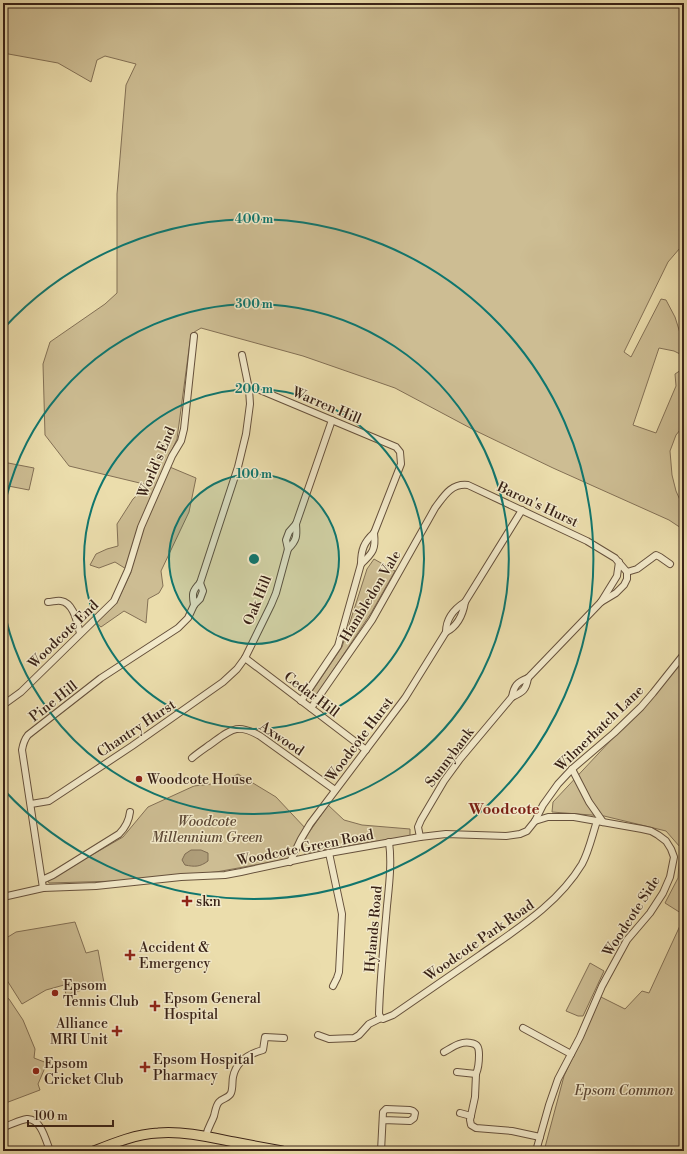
<svg xmlns="http://www.w3.org/2000/svg" width="687" height="1154" viewBox="0 0 687 1154" font-family="'Libre Bodoni',serif">
<rect width="100%" height="100%" fill="#ebddac"/>
<filter id="stains"><feTurbulence type="fractalNoise" baseFrequency=".005" numOctaves="4"/><feColorMatrix values="0 0 0 0 .2 0 0 0 0 .09 0 0 0 0 .02 0 0 0 .5 -.17"/></filter>
<radialGradient id="worn" r=".72"><stop offset=".6" stop-color="#630" stop-opacity="0"/><stop offset="1" stop-color="#630" stop-opacity=".3"/></radialGradient>
<g fill="#cdbd93" stroke="#837055">
<polygon points="3,3 684,3 684,244 680,245 680,248 668,262 624,352 631,357 661,299 666,300 675,317 681,336 680,354 674,351 659,348 633,425 656,433 676,386 675,374 681,370 684,384 684,425 676,435 670,451 672,475 676,491 684,509 684,530 669,520 553,468 474,430 395,388 303,356 201,328 191,334 177,439 165,465 196,478 189,512 161,571 163,586 159,593 148,599 146,623 124,611 101,627 96,623 117,602 131,572 115,562 99,568 90,565 96,554 107,549 118,546 117,524 133,499 148,485 69,466 45,435 43,364 50,342 105,304 117,293 117,194 126,85 136,64 105,56 97,60 91,82 58,63 3,53"/>
<polygon points="3,462 34,468 29,490 3,485"/>
<polygon points="374,559 395,571 371,613 314,699 309,696 342,647 367,569"/>
<polygon points="684,658 684,915 665,903 678,878 680,847 666,831 604,816 552,812 553,802 658,690"/>
<polygon points="238,774 276,797 307,830 288,859 216,872 117,881 49,883 47,879 64,871 123,837 148,807 194,786 220,783"/>
<polygon points="328,805 344,820 362,825 410,829 410,836 304,853 300,849 308,834"/>
<polygon points="684,917 684,1151 544,1151 564,1076 601,997 625,1009 642,991 649,993"/>
<polygon points="75,922 86,953 98,950 104,983 66,995 64,985 46,990 22,1004 3,974 3,940 16,932"/>
<polygon points="590,963 604,971 583,1016 578,1016 566,1011"/>
<polygon points="3,995 9,999 23,1020 35,1049 34,1058 47,1063 38,1084 40,1090 3,1104"/>
</g>
<path fill="#ae9d79" stroke="#7f6c52" d="M191,850h10l7,3v8c-8,6 -13,6 -23,4l-3,-5 3,-6z"/>
<g fill="none" stroke-linecap="round" stroke-linejoin="round">
<g stroke="#66513c" stroke-width="8">
<g id="minor">
<path d="M249,389l11,1 136,57 4,5 1,12 -27,69c-10,9 -13,17 -13,31l-23,82 -37,55"/>
<path d="M288,549c9,-9 9,-13 8,-25"/>
<path d="M361,564c12,-11 15,-15 13,-31"/>
<polyline points="627,572 637,569 656,555 660,557 670,564"/>
<path d="M48,602c4,0 9,-2 13,-1 13,2 16,22 19,32"/>
<path d="M194,605c-2,-11 -2,-14 6,-22l38,-116 8,-33 4,-30 -1,-15 -7,-34"/>
<path d="M446,632c0,-14 8,-23 19,-30"/>
<polyline points="245,658 366,750"/>
<path d="M512,697c2,-11 5,-15 16,-19l73,-76 16,-26 2,-14"/>
<polyline points="3,705 21,692 114,601 128,570 141,527 172,456 181,441 184,429 194,336"/>
<path d="M311,708l61,-88 63,-112c9,-12 16,-25 33,-23l119,56 28,17 12,14v7l-3,6 -8,8 -15,9"/>
<path d="M192,758c7,-6 15,-11 23,-17 18,-13 24,-17 45,-5l75,54"/>
<polyline points="572,769 589,802 603,822"/>
<polyline points="31,804 49,801 132,746 223,682 237,669 245,658 271,605 276,593 288,549 286,540 289,532 296,524 332,420"/>
<polyline points="535,821 548,817 574,817 642,829 651,831 658,835 666,841 671,849 674,857 670,877 663,893 650,913 627,940 602,986 580,1037 558,1079 549,1105 536,1151"/>
<path d="M420,837l-2,-10 3,-7 23,-39 16,-22 52,-62c11,-5 14,-7 16,-19"/>
<polyline points="329,853 342,914 339,972 337,978 333,986"/>
<path d="M290,862l11,-23 9,-15 95,-126 41,-66c12,-6 17,-18 19,-30l57,-92"/>
<path d="M42,880l11,-5 66,-41c7,-7 10,-13 11,-22"/>
<path d="M43,888l-21,-138c1,-6 2,-10 6,-15l73,-57 77,-50 10,-10 6,-13 6,-6 3,-8 -3,-8"/>
<polyline points="3,897 43,888 96,886 181,877 225,875 241,872 329,853 420,837 446,834 506,836 520,834 527,831 535,821 543,805 558,784 572,769 614,733 641,707 653,693 684,654"/>
<path d="M381,1018l2,1 10,-4c29,-20 58,-40 87,-60 37,-26 78,-51 102,-91 7,-13 10,-28 15,-43"/>
<path d="M381,1018l-2,-4c1,-36 5,-72 8,-108 2,-20 5,-43 2,-64"/>
<polyline points="523,1028 571,1054"/>
<polyline points="318,1035 329,1039 354,1038 359,1035 369,1024 381,1018"/>
<path d="M444,1052c9,-5 16,-11 27,-9 7,1 8,5 8,12 0,7 0,12 -3,19l-19,-2"/>
<polyline points="476,1074 475,1097 470,1120 471,1125 476,1128 512,1131 540,1137"/>
<polyline points="460,1113 471,1116"/>
<path d="M3,1127c8,-2 16,-7 24,-8 14,-1 19,22 23,32"/>
<path d="M206,1136c2,-9 5,-12 8,-20 1,-4 2,-11 5,-14 4,-4 10,-4 12,-9 2,-5 1,-11 2,-16 3,-15 15,-23 30,-27l2,-13 19,1"/>
<polyline points="234,1151 236,1142"/>
<polyline points="381,1151 383,1112 386,1109 410,1110 413,1111 415,1113 414,1118 410,1121 383,1120"/>
</g>
</g>
<g stroke="#392217" stroke-width="11">
<path id="highway" d="M94,1151c20,-8 42,-17 64,-18 26,-2 51,4 76,9 16,3 32,6 48,9"/>
</g>
<use href="#minor" stroke="#f2e9c9" stroke-width="6"/>
<use href="#highway" stroke="#ebddac" stroke-width="9"/>
</g>
<circle cx="254" cy="559" r="85" fill="#0f766e" fill-opacity=".12"/>
<g fill="none" stroke="#0f766e" stroke-width="2">
<circle cx="254" cy="559" r="85"/>
<circle cx="254" cy="559" r="170"/>
<path d="M3 513A255 255 0 1 1 3 605"/>
<path d="M3 329A340 340 0 1 1 3 789"/>
</g>
<g fill="#8f2418" stroke="#f2e9c9" stroke-width="1.5">
<circle cx="139" cy="779" r="4"/>
<path d="M185 895h4v4h4v4h-4v4h-4v-4h-4v-4h4z"/>
<path d="M128 949h4v4h4v4h-4v4h-4v-4h-4v-4h4z"/>
<circle cx="55" cy="993" r="4"/>
<path d="M153 1000h4v4h4v4h-4v4h-4v-4h-4v-4h4z"/>
<path d="M115 1025h4v4h4v4h-4v4h-4v-4h-4v-4h4z"/>
<path d="M143 1061h4v4h4v4h-4v4h-4v-4h-4v-4h4z"/>
<circle cx="36" cy="1071" r="4"/>
</g>
<g text-anchor="middle" stroke-width="3" stroke-linejoin="round" paint-order="stroke">
<g font-size="14" fill="#392217" stroke="#f2e9c9">
<text transform="translate(327 405) rotate(23)" y="5">Warren Hill</text>
<text transform="translate(156 462) rotate(-67)" y="5">World's End</text>
<text transform="translate(538 504) rotate(25)" y="5">Baron's Hurst</text>
<text transform="translate(370 596) rotate(-59)" y="5">Hambledon Vale</text>
<text transform="translate(257 600) rotate(-68)" y="5">Oak Hill</text>
<text transform="translate(63 634) rotate(-44)" y="5">Woodcote End</text>
<text transform="translate(312 694) rotate(37)" y="5">Cedar Hill</text>
<text transform="translate(53 701) rotate(-38)" y="5">Pine Hill</text>
<text transform="translate(136 728) rotate(-34)" y="5">Chantry Hurst</text>
<text transform="translate(599 728) rotate(-44)" y="5">Wilmerhatch Lane</text>
<text transform="translate(282 738) rotate(34)" y="5">Axwood</text>
<text transform="translate(359 739) rotate(-53)" y="5">Woodcote Hurst</text>
<text transform="translate(449 757) rotate(-53)" y="5">Sunnybank</text>
<text transform="translate(305 847) rotate(-11)" y="5">Woodcote Green Road</text>
<text transform="translate(631 916) rotate(-57)" y="5">Woodcote Side</text>
<text transform="translate(373 929) rotate(-85)" y="5">Hylands Road</text>
<text transform="translate(479 940) rotate(-35)" y="5">Woodcote Park Road</text>
</g>
<g font-size="14" fill="#392217" stroke="#f2e9c9" text-anchor="start">
<text x="147" y="784">Woodcote House</text>
<text x="196" y="906">sk:n</text>
<text x="139" y="952">Accident &amp;<tspan x="139" dy="16">Emergency</tspan></text>
<text x="63" y="990">Epsom<tspan x="63" dy="16">Tennis Club</tspan></text>
<text x="164" y="1003">Epsom General<tspan x="164" dy="16">Hospital</tspan></text>
<text x="108" y="1028" text-anchor="end">Alliance<tspan x="108" dy="16">MRI Unit</tspan></text>
<text x="153" y="1064">Epsom Hospital<tspan x="153" dy="16">Pharmacy</tspan></text>
<text x="44" y="1068">Epsom<tspan x="44" dy="16">Cricket Club</tspan></text>
</g>
<g font-size="14" font-style="italic" fill="#5e4936" stroke="#f2e9c9">
<text x="207" y="826">Woodcote<tspan x="207" dy="16">Millennium Green</tspan></text>
<text x="624" y="1095">Epsom Common</text>
</g>
<g font-size="15" font-weight="bold" fill="#7a1f14" stroke="#f2e9c9">
<text x="504" y="814">Woodcote</text>
</g>
</g>
<circle cx="254" cy="559" r="6" fill="#0f766e" stroke="#f2e9c9" stroke-width="2"/>
<g font-size="12" text-anchor="middle" font-weight="bold" fill="#0f766e" stroke="#f2e9c9" stroke-width="3" stroke-linejoin="round" paint-order="stroke">
<text x="254" y="223">400 m</text>
<text x="254" y="308">300 m</text>
<text x="254" y="393">200 m</text>
<text x="254" y="478">100 m</text>
</g>
<rect width="687" height="1154" fill="none" stroke="#ebddac" stroke-width="16"/>
<rect x="4" y="4" width="679" height="1146" fill="none" stroke="#392217" stroke-width="2"/>
<rect x="8" y="8" width="671" height="1138" fill="none" stroke="#392217"/>
<path d="M28 1120v6h85v-6" fill="none" stroke="#392217" stroke-width="2"/>
<text x="34" y="1120" font-size="12" fill="#392217" stroke="#f2e9c9" stroke-width="3" paint-order="stroke">100 m</text>
<rect width="100%" height="100%" filter="url(#stains)"/>
<rect width="100%" height="100%" fill="url(#worn)"/>
</svg>
